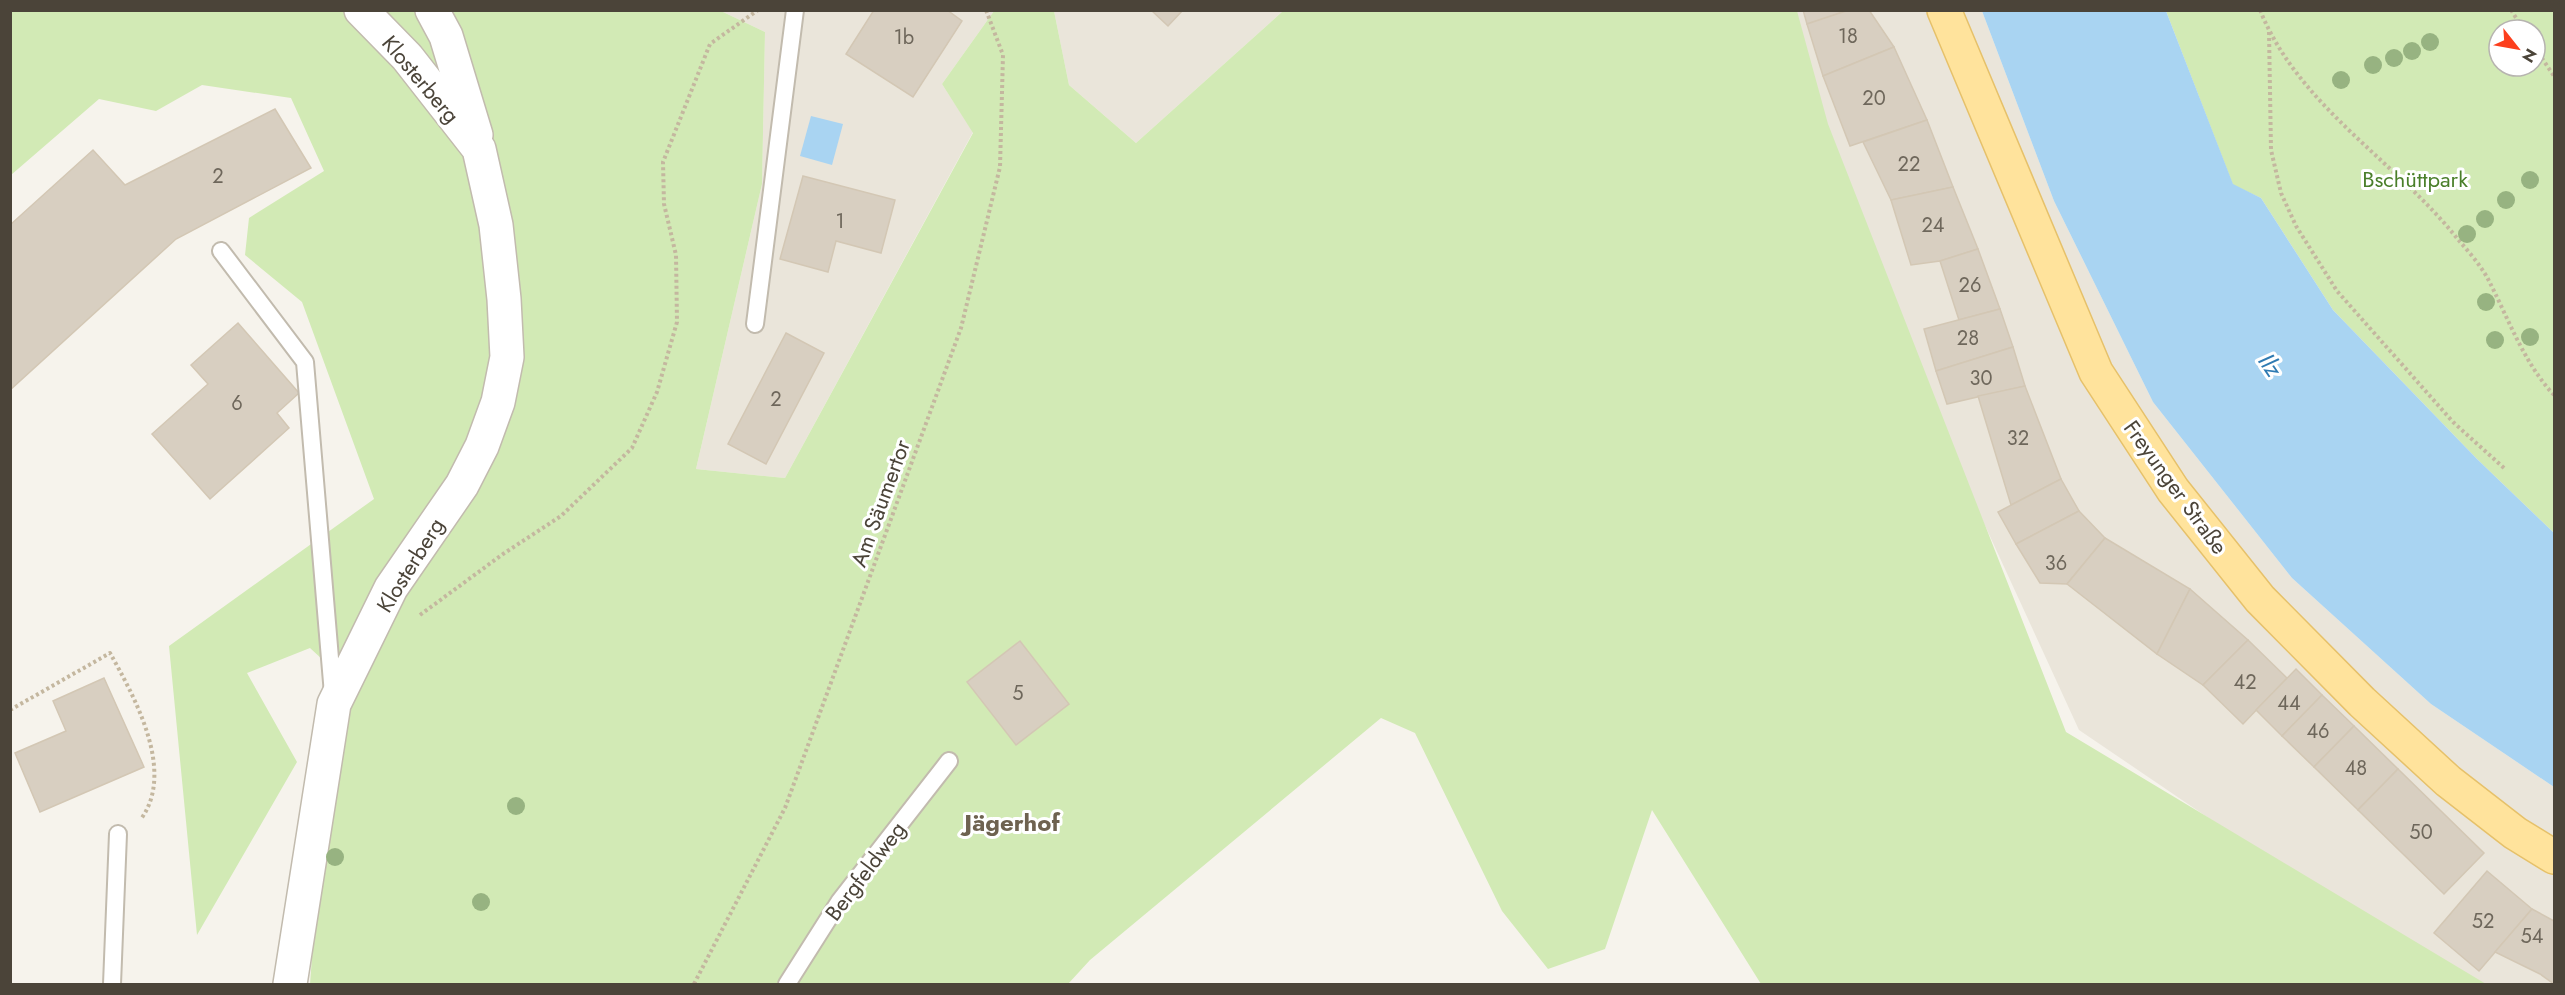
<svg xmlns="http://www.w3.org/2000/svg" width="2565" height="995" viewBox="0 0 2565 995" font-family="Jost,sans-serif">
<rect width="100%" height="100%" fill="#f6f3ec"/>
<g fill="#eae5da">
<polygon points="721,11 994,11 942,84 973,132 785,478 696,469 762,184 765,32"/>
<polygon points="1054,11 1283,11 1136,143 1069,85"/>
<polygon points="1770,11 1982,11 2054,201 2153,402 2292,578 2431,704 2554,787 2554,984 2453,984 2079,730 1794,110"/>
</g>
<g fill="#d2eab5" fill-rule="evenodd">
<polygon points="11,11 721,11 765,32 762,184 696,469 785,478 973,133 942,84 994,11 1054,11 1069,85 1136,143 1283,11 1797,11 1828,124 2066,732 2486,984 1761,984 1652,810 1605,949 1548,969 1502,911 1415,733 1381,718 1090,960 1068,984 310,984 313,944 332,802 343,758 342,743 323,660 310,648 247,673 297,762 197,935 169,646 374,499 302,302 245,255 249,218 324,171 291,98 202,85 156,111 99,99 11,175"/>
<path d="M2166,11h388v522l-77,-74 -144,-149 -72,-112 -28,-13zM2499,30h36v36h-36z"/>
</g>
<g fill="#a9d4f2">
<polygon points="1982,11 2166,11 2233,184 2261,198 2333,310 2477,459 2554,533 2554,787 2431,704 2292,578 2153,402 2054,201"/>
<polygon points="811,116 843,124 832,165 800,156"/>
</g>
<g fill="#d8cfc1" stroke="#d3c7b4" stroke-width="1.5">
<polygon points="874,10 947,10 962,21 913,97 846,54"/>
<polygon points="1151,10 1183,10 1168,26"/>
<polygon points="1803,10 1849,10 1807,24"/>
<polygon points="1849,10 1869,10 1894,47 1823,76 1807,24"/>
<polygon points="1894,47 1927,120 1850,146 1823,76"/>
<polygon points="275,109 311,168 176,239 10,390 10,225 93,150 125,185"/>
<polygon points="1927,120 1953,187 1891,200 1863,142"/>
<polygon points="803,176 895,200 881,253 836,241 828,272 780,259"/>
<polygon points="1953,187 1978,249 1940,261 1911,265 1891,200"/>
<polygon points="1978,249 2000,309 1959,320 1940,261"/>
<polygon points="2000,309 2013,347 1936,371 1924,329"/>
<polygon points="238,323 299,393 277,413 289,428 210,499 152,434 208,384 191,365"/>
<polygon points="786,333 824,353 766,464 728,444"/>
<polygon points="2013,347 2025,386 1947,404 1936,371"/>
<polygon points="2025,386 2061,479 2011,505 1978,396"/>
<polygon points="2061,479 2079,511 2016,544 1998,512"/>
<polygon points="2079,511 2105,538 2067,584 2040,583 2016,544"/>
<polygon points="2105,538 2190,589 2157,654 2067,584"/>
<polygon points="2190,589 2248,640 2203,685 2157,654"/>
<polygon points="2248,640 2287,678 2243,724 2203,685"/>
<polygon points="1020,641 1069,704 1016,745 967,682"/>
<polygon points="2296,669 2322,695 2282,736 2256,710"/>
<polygon points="104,678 144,767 40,812 15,753 66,731 53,701"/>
<polygon points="2322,695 2354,726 2314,767 2282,736"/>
<polygon points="2354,726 2398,769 2358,810 2314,767"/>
<polygon points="2398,769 2484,853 2444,894 2358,810"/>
<polygon points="2487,871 2532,909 2479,971 2434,933"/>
<polygon points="2532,909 2554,921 2554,984 2540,974 2495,952"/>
</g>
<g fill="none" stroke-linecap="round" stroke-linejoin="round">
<g stroke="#c2bbae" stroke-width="20">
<g id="service">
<polyline points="221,251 305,362 333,694"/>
<polyline points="755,324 795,10"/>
<polyline points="112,984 118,834"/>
<polyline points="787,984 839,902 949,761"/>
</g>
</g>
<g stroke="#c2bbae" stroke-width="36">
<g id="minor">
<polyline points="432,10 446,36 476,135"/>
<polyline points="290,984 334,704 391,588 462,485 482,446 498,402 507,357 504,299 496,225 479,149 407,57 361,10"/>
</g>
</g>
<g stroke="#e6c16a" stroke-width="36">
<polyline id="primary" points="1944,10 2096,372 2173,490 2260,599 2362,702 2448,781 2515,833 2554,857"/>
</g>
<g stroke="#c4b79f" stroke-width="4" stroke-dasharray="3 3" stroke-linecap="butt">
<path d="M2260,10c38,95 134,150 196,227 11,13 25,28 33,44 20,39 35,82 65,114"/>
<polyline points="2511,10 2524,30"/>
<polyline points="2269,32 2271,150 2281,193 2296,226 2337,291 2453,422 2505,469"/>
<polyline points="2535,48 2554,76"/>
<polyline points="420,615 503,554 561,516 632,448 657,392 677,322 676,255 664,204 663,162 710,44 758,10"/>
<path d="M10,710l100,-57c24,43 66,118 31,166"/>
<polyline points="694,984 785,808 961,328 1000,167 1003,55 986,10"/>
</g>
<use href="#service" stroke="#fff" stroke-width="16"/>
<use href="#minor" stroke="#fff" stroke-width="33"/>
<use href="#primary" stroke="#ffe39c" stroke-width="33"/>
</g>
<g fill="#97b381">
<circle cx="2430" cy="42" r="9"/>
<circle cx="2412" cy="51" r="9"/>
<circle cx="2394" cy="58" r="9"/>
<circle cx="2373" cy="65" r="9"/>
<circle cx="2341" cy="80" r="9"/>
<circle cx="2530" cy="180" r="9"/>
<circle cx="2506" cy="200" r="9"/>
<circle cx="2485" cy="219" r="9"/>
<circle cx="2467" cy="234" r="9"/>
<circle cx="2486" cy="302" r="9"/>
<circle cx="2530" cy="337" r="9"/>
<circle cx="2495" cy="340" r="9"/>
<circle cx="516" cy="806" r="9"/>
<circle cx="335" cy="857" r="9"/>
<circle cx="481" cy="902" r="9"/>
</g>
<g text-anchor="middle" stroke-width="6" stroke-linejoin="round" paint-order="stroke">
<g font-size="20" fill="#6e675b">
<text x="1848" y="43">18</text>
<text x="904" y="44">1b</text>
<text x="1874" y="105">20</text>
<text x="1909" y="171">22</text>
<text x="218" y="183">2</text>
<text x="840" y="228">1</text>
<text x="1933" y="232">24</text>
<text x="1970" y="292">26</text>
<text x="1968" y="345">28</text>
<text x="1981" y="385">30</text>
<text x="776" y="406">2</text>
<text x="237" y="410">6</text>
<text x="2018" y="445">32</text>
<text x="2056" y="570">36</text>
<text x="2245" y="689">42</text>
<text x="1018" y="700">5</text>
<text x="2289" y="710">44</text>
<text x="2318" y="738">46</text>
<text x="2356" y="775">48</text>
<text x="2421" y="839">50</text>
<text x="2483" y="928">52</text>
<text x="2532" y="943">54</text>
</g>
<g font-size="22" fill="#4b4439" stroke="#fff">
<text transform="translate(421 79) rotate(50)" y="8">Klosterberg</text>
<text transform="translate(2176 487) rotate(54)" y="8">Freyunger Straße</text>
<text transform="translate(880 503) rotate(-70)" y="8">Am Säumertor</text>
<text transform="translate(410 565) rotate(-58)" y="8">Klosterberg</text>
<text transform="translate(865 871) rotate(-53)" y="8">Bergfeldweg</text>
</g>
<g font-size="22" fill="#4a7f2a" stroke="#fff">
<text x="2415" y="187">Bschüttpark</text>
</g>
<g font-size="24" font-style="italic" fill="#2e7ab2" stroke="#fff">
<text transform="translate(2270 365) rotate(56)" y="8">Ilz</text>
</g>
<g font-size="24" font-weight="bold" fill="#6e6250" stroke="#fff">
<text x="1012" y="831">Jägerhof</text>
</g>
</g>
<rect width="2565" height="995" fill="none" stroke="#4b4439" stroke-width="24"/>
<g transform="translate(2517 48) rotate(121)"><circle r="28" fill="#ffffff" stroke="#b7b4b0" stroke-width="1.5"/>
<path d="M0-4.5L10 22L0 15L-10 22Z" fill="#fc3f1d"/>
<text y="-9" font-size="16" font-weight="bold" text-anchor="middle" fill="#4b4439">N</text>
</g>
</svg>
